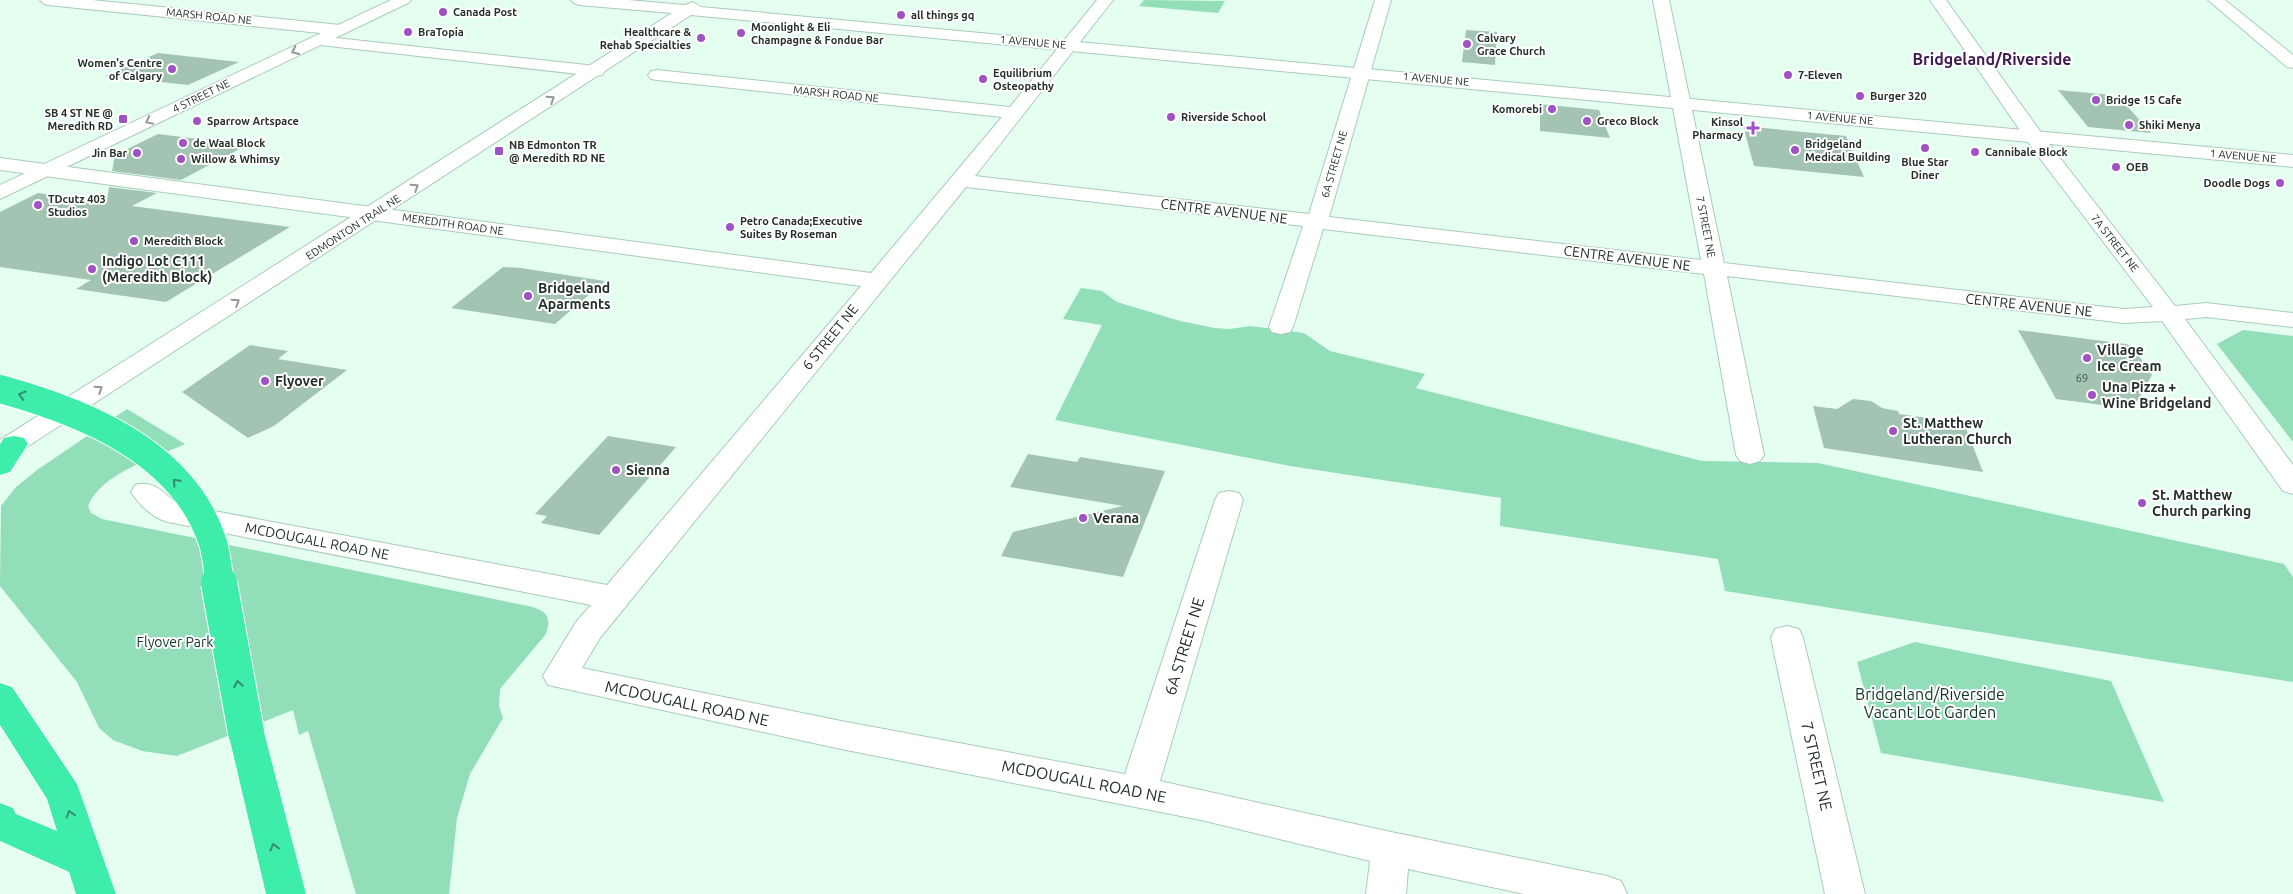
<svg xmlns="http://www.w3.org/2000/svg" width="2293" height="894" viewBox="0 0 2293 894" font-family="Ubuntu,sans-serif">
<rect width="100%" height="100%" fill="#e4fff0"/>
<g fill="#92deb9">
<polygon points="1144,0 1225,1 1218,13 1139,6"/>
<polygon points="1081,288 1102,291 1117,302 1180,321 1215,328 1230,329 1250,326 1304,333 1330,351 1425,374 1416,388 1702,461 1818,463 2284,564 2293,577 2293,682 1725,591 1718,559 1500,526 1501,498 1290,466 1055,420 1102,325 1063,319"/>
<polygon points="2243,330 2293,336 2293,442 2217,344"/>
<path d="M127,409l58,35c-30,14 -84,29 -97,62l3,7 11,6 431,88c15,5 18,12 13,27l-46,55 -1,17 4,12 -33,56 -13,44 -8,76h-93l-48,-163 -9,4 -6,-25 -116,46 -35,-5 -29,-11 -14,-12 -22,-46 -77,-96 1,-80 15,-19 21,-17z"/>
<polygon points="1915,642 2111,681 2164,802 1881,753 1857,662"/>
</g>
<g fill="#a3c4b3">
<polygon points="1466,30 1497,32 1495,65 1462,62"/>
<polygon points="158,53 239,62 188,85 105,76"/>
<polygon points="2058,90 2112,95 2114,98 2120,98 2151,133 2088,127"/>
<polygon points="1540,104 1599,110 1610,138 1540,131"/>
<polygon points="1743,126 1846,136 1864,177 1754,166"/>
<polygon points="158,134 247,145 181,180 112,171 115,155"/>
<polygon points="109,187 157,193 132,206 290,227 166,302 76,289 91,280 0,267 0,212 38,193 107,202"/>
<polygon points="503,267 521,268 605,281 555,324 451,308"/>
<polygon points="2018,330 2126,344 2132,346 2152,375 2133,409 2056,399"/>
<polygon points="250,345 288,351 278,359 347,370 274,426 248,438 182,392"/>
<polygon points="1853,399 1871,401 1882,408 1898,411 1899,414 1964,423 1983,472 1824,448 1813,406 1837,409"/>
<polygon points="608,436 676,447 599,535 541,523 547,516 535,514"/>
<polygon points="1028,454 1077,462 1080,457 1165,471 1123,577 1001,556 1013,532 1123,506 1010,487"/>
</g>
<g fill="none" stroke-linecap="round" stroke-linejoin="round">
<g stroke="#aacaba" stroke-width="2">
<g id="street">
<polygon points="40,0 92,0 340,25 346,27 348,30 346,33 340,35 48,5 43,3"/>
<path d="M1097,0h16l-138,176 334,38 66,-214h16l-62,217 372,43 -48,-260h16l55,263 400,46 29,-2 -118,-155 -105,-152h16l104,145 125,161 31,-3 87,10v14l-87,-10 -21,2 108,146v29l-10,-3 -121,-170 -38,2 -397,-47 37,179 -4,6 -10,3 -10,-3 -4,-6 -32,-181 -381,-45 -30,98 -3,5 -9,2 -9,-2 -3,-5 34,-101 -337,-39 -366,451 -18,30 259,53 284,53 90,-274 4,-7 10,-2 10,2 4,7 -83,281 231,51 216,44 14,5 6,13h-103l-116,-25 -2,25h-40l4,-33 -169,-41 -360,-71 -293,-64 -5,-9 33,-54 15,-17 -423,-83c-15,-4 -29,-17 -37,-30l4,-7c19,-5 28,7 42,19l430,81 254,-299 -861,-116v-12l871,115 131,-156 -345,-37 -6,-1 -3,-4 3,-4 6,-1 353,37z"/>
<polygon points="2208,0 2225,0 2293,55 2293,68 2287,67"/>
<polygon points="317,36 596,66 602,67 605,71 602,75 596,76 311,44 309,41 311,38"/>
<polygon points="1787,626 1799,629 1803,638 1865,894 1825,894 1771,638 1775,629"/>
</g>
</g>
<g stroke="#aacaba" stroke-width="2">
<g id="secondary">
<polygon points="391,0 411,0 408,3 0,199 0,185"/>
<polygon points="571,0 628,0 685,5 693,2 701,7 2293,155 2293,167 691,15 10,458 0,461 0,440 672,13 579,5 574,3"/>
</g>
</g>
<g stroke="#fff" stroke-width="2">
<g id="highway">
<polygon points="14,436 24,438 28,444 10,472 0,475 0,444 4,438"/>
<polygon points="0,683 12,687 77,784 116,894 76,894 69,872 0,841 0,803 13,808 16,814 57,831 47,799 0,725"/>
<polygon points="246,718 259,722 264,732 306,894 266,894 228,732 233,722"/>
</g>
</g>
<use href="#street" fill="#fff" fill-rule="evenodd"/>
<use href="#secondary" fill="#fff" fill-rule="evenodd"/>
<use href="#highway" fill="#3fedab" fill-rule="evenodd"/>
<g stroke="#fff" stroke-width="30" stroke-linecap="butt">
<path id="highway-bridge-far1" d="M0,389c84,23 184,63 213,154 4,14 5,28 7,42"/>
</g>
<g stroke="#fff" stroke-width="38" stroke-linecap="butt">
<polyline id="highway-bridge" points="219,583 246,732"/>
</g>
<use href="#highway-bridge-far1" stroke="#3fedab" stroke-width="28"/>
<use href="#highway-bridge" stroke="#3fedab" stroke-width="36"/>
</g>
<defs><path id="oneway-chevron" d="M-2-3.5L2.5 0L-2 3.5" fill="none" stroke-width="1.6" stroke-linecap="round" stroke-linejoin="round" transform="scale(1.25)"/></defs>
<g stroke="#929894">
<use href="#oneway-chevron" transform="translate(295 51) rotate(155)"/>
<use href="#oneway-chevron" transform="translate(551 99) rotate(-33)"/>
<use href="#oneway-chevron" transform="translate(149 121) rotate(154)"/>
<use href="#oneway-chevron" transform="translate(415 187) rotate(-33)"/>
<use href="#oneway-chevron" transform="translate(236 302) rotate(-33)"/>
<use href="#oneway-chevron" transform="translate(99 389) rotate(-33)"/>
</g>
<g stroke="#328f6a">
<use href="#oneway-chevron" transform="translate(22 395) rotate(-164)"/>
<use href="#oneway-chevron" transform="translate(176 482) rotate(-132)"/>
<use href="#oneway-chevron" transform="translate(238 684) rotate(-100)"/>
<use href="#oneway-chevron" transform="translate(70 814) rotate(-107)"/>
<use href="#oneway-chevron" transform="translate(274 847) rotate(-104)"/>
</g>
<g fill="#9e52c4" stroke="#fff" stroke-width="2">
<circle cx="443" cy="12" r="5"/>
<circle cx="901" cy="15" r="5"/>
<circle cx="408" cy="32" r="5"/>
<circle cx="741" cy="33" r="5"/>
<circle cx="701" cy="38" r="5"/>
<circle cx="1467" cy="44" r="5"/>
<circle cx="172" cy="69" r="5"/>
<circle cx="1788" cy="75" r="5"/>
<circle cx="983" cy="79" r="5"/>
<circle cx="1860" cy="96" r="5"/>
<circle cx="2096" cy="100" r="5"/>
<circle cx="1552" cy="109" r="5"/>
<circle cx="1171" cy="117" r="5"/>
<rect x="118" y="114" width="10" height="10" rx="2.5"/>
<circle cx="197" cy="121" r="5"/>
<circle cx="1587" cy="121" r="5"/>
<circle cx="2129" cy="125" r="5"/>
<path d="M1750.5 120.5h5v5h5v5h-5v5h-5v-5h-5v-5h5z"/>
<circle cx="183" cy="143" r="5"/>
<circle cx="1925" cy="148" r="5"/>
<circle cx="1795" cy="150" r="5"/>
<rect x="494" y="146" width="10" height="10" rx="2.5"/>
<circle cx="1975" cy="152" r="5"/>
<circle cx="137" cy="153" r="5"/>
<circle cx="181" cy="159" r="5"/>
<circle cx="2116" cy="167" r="5"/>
<circle cx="2280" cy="183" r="5"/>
<circle cx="38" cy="205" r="5"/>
<circle cx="730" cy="227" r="5"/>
<circle cx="134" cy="241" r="5"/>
<circle cx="92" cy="269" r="5"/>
<circle cx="528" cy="296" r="5"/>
<circle cx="2087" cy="358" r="5"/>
<circle cx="265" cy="381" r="5"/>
<circle cx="2092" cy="395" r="5"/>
<circle cx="1893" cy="431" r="5"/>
<circle cx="616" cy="470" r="5"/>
<circle cx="2142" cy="503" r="5"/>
<circle cx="1083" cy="518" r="5"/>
</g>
<g text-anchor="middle" stroke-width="4" stroke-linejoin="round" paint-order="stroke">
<g font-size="11" font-weight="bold" fill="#24312a" stroke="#fff" text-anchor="start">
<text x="453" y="16">Canada Post</text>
<text x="911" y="19">all things gq</text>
<text x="751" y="31">Moonlight &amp; Eli<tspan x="751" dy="13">Champagne &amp; Fondue Bar</tspan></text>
<text x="418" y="36">BraTopia</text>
<text x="691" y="36" text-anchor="end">Healthcare &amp;<tspan x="691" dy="13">Rehab Specialties</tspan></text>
<text x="1477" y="42">Calvary<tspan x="1477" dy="13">Grace Church</tspan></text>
<text x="162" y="67" text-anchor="end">Women's Centre<tspan x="162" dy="13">of Calgary</tspan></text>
<text x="993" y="77">Equilibrium<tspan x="993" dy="13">Osteopathy</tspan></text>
<text x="1798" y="79">7-Eleven</text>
<text x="1870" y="100">Burger 320</text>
<text x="2106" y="104">Bridge 15 Cafe</text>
<text x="1542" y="113" text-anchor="end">Komorebi</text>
<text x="113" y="117" text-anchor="end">SB 4 ST NE @<tspan x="113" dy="13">Meredith RD</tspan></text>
<text x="1181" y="121">Riverside School</text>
<text x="207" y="125">Sparrow Artspace</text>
<text x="1597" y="125">Greco Block</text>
<text x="1743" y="126" text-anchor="end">Kinsol<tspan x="1743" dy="13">Pharmacy</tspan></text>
<text x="2139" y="129">Shiki Menya</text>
<text x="193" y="147">de Waal Block</text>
<text x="1805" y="148">Bridgeland<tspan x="1805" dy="13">Medical Building</tspan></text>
<text x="509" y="149">NB Edmonton TR<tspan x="509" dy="13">@ Meredith RD NE</tspan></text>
<text x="1985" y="156">Cannibale Block</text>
<text x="127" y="157" text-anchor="end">Jin Bar</text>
<text x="191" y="163">Willow &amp; Whimsy</text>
<text x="1925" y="166" text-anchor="middle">Blue Star<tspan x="1925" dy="13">Diner</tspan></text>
<text x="2126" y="171">OEB</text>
<text x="2270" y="187" text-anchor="end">Doodle Dogs</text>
<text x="48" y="203">TDcutz 403<tspan x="48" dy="13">Studios</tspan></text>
<text x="740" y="225">Petro Canada;Executive<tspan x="740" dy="13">Suites By Roseman</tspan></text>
<text x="144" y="245">Meredith Block</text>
</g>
<g font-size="11" fill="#24312a" stroke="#fff">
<text transform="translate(209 16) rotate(6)" y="4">MARSH ROAD NE</text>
<text transform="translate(1033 42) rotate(5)" y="4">1 AVENUE NE</text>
<text transform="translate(1436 79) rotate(5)" y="4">1 AVENUE NE</text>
<text transform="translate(836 94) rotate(6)" y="4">MARSH ROAD NE</text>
<text transform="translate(201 96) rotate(-26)" y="4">4 STREET NE</text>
<text transform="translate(1840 118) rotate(5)" y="4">1 AVENUE NE</text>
<text transform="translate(2243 156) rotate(5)" y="4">1 AVENUE NE</text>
<text transform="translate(1334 164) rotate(-74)" y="4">6A STREET NE</text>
<text transform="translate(453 224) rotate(8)" y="4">MEREDITH ROAD NE</text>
<text transform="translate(353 227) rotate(-33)" y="4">EDMONTON TRAIL NE</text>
<text transform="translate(1706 227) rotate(79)" y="4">7 STREET NE</text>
<text transform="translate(2115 243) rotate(52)" y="4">7A STREET NE</text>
</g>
<g font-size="11" fill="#44564c">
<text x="2082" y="382">69</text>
</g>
<g font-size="14" fill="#24312a" stroke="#fff">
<text transform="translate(1224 211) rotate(7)" y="5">CENTRE AVENUE NE</text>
<text transform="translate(1627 258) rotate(7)" y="5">CENTRE AVENUE NE</text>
<text transform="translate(2029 305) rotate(6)" y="5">CENTRE AVENUE NE</text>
<text transform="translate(830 337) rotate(-51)" y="5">6 STREET NE</text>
<text transform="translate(317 541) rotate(11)" y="5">MCDOUGALL ROAD NE</text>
</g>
<g font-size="14" font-weight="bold" fill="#24312a" stroke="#fff" text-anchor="start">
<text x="102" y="266">Indigo Lot C111<tspan x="102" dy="16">(Meredith Block)</tspan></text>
<text x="538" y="293">Bridgeland<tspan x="538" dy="16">Aparments</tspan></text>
<text x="2097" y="355">Village<tspan x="2097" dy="16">Ice Cream</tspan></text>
<text x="275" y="386">Flyover</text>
<text x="2102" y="392">Una Pizza +<tspan x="2102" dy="16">Wine Bridgeland</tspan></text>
<text x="1903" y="428">St. Matthew<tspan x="1903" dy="16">Lutheran Church</tspan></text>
<text x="626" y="475">Sienna</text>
<text x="2152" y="500">St. Matthew<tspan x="2152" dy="16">Church parking</tspan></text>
<text x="1093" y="523">Verana</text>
</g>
<g font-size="14" fill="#103425" stroke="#fff">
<text x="175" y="647">Flyover Park</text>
</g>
<g font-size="16" font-weight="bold" fill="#3f1b51" stroke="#fff">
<text x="1992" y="65">Bridgeland/Riverside</text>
</g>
<g font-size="16" fill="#24312a" stroke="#fff">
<text transform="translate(1184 646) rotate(-73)" y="6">6A STREET NE</text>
<text transform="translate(687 703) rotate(12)" y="6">MCDOUGALL ROAD NE</text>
<text transform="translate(1817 766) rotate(77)" y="6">7 STREET NE</text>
<text transform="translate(1084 781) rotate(11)" y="6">MCDOUGALL ROAD NE</text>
</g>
<g font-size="16" fill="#103425" stroke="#fff">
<text x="1930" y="700">Bridgeland/Riverside<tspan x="1930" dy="18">Vacant Lot Garden</tspan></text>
</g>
</g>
</svg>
